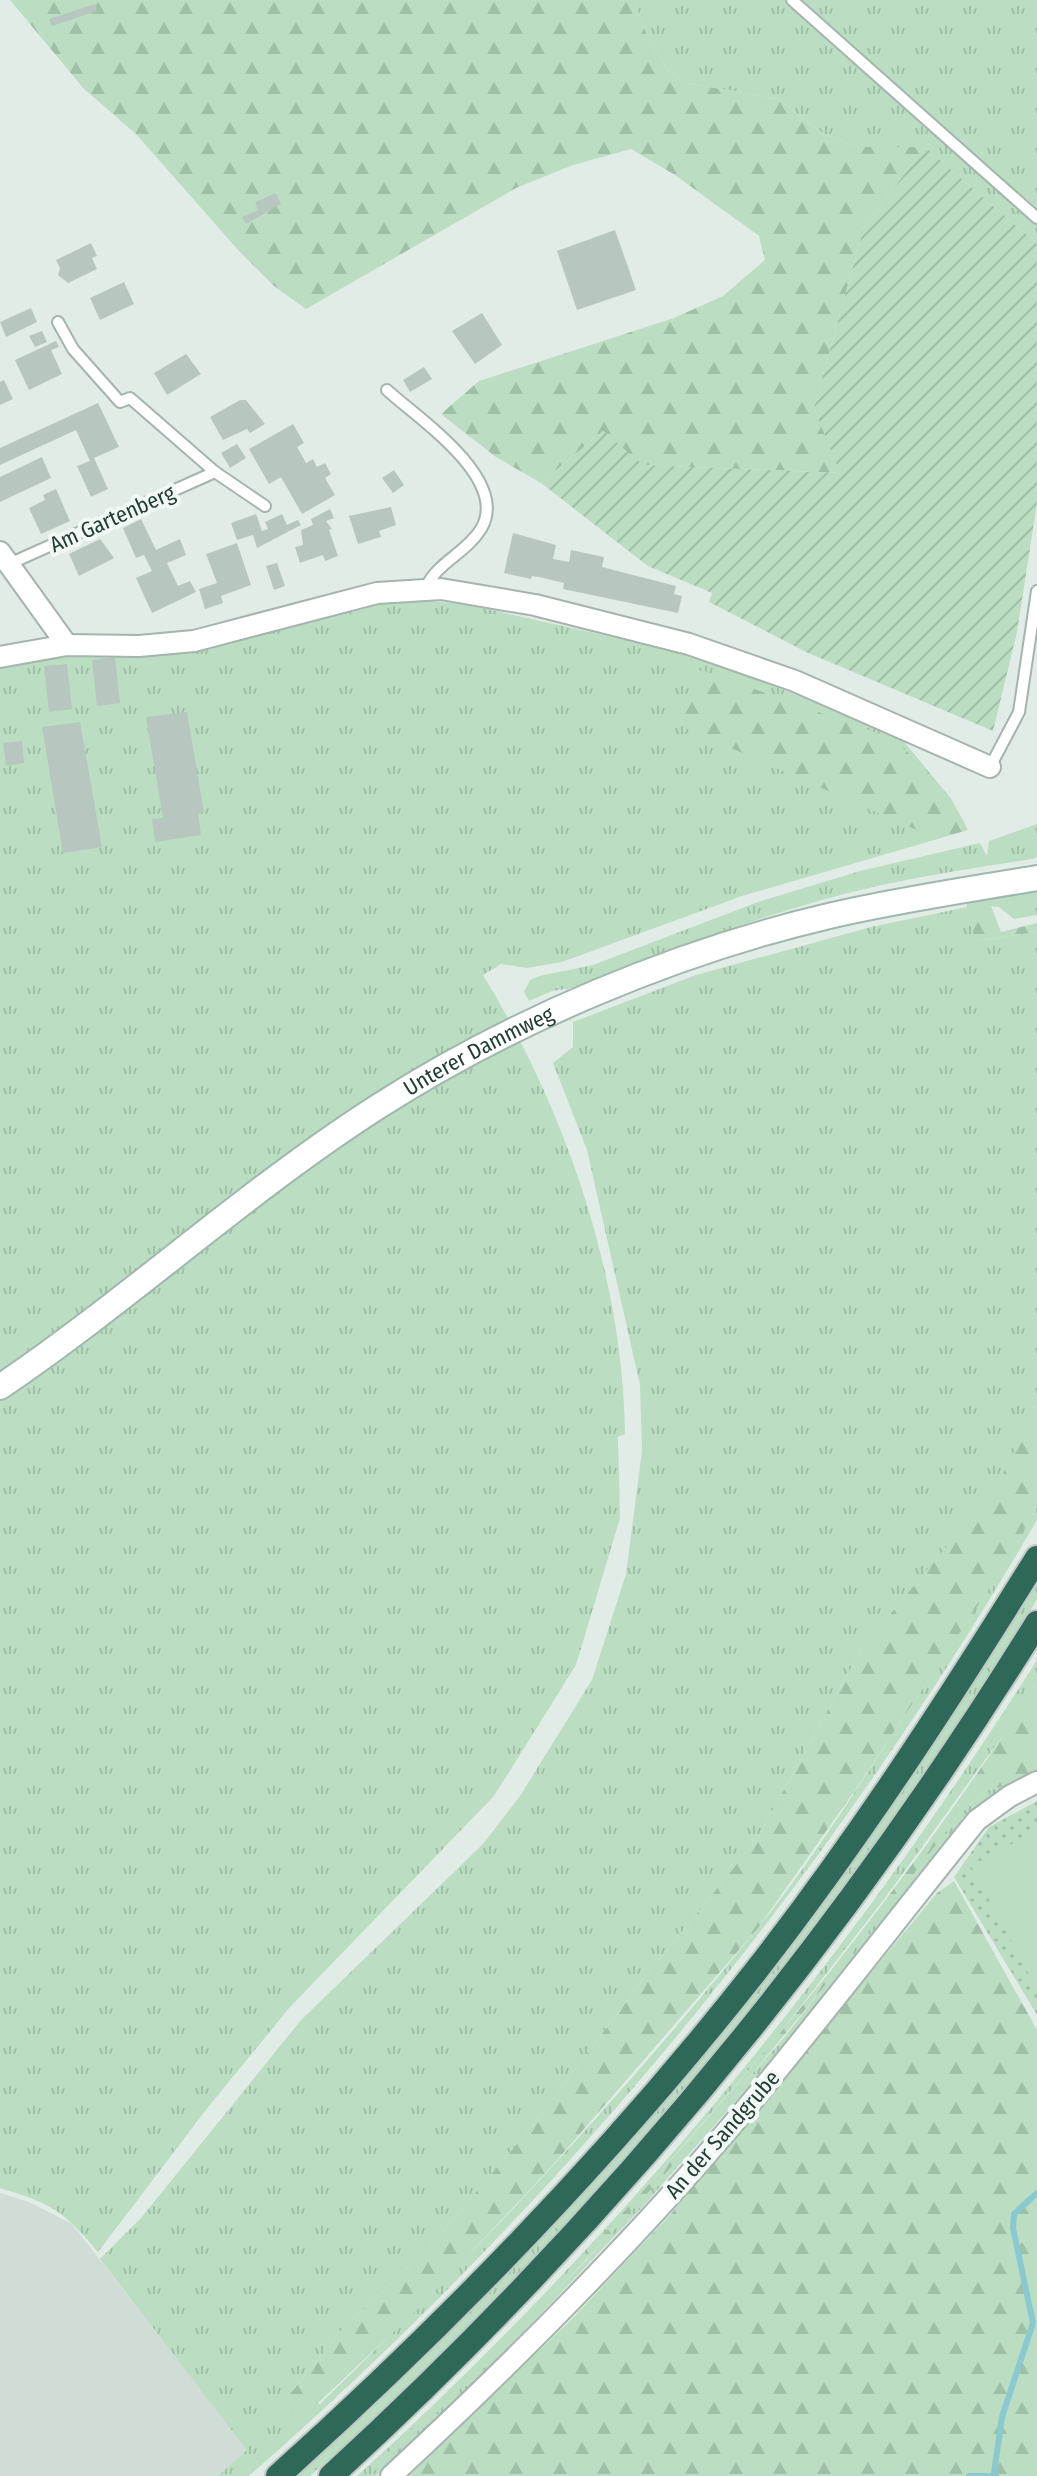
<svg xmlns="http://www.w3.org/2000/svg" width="1037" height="2476" viewBox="0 0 1037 2476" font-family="'Fira Sans Condensed',sans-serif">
<defs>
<pattern id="grass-tufts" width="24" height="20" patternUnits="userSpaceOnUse" patternTransform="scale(2)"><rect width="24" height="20" fill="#bbddc2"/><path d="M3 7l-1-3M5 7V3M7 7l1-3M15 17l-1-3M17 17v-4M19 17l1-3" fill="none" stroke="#a0bfa7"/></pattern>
<pattern id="forest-firs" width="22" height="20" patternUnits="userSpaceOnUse" patternTransform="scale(2)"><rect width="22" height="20" fill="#bbddc2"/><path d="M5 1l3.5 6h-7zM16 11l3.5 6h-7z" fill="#a0bfa7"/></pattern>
<pattern id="park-dots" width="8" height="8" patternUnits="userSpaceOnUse" patternTransform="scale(2)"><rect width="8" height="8" fill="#bbddc2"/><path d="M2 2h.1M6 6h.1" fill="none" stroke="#a0bfa7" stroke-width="1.8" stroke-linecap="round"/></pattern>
<pattern id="garden-furrows" width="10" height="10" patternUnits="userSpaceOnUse" patternTransform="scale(2)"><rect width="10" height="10" fill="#bbddc2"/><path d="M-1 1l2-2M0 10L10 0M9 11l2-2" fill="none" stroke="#a0bfa7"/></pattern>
</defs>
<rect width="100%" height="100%" fill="#e2ece7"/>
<polygon fill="#d0dcd6" points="0,2193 29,2202 72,2224 248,2450 218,2476 0,2476"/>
<g fill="url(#grass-tufts)">
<polygon points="634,0 1037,0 1037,244 925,147 855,147 824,134 778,99 686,83 669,71 650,43"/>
<path d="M416,600l48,4 220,49 212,79 56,68 13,31 -223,65 -180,66 -36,6 -25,-4 -18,11c82,134 140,300 142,459l-7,3 2,81 -44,147 -82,131 -204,211 -85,104 -107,141c-35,-42 -46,-48 -98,-64v-1521l377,-64z"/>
<path d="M1037,824v33l-5,2c-70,11 -141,21 -210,41 -82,23 -164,55 -243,87l-27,4 -23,10 -5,-9 6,-12 9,-4 54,-11 165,-63 102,-31 120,-28 7,13 2,-15z"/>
<path d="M1037,891v24l-23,4 -15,-12 -8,-1 -15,35 61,-9v474l-39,80 -136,162 -105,191 -119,147 -100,133 -107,126 -91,87 -50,62 30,10c154,-149 302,-307 437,-475 48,-59 90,-125 131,-188 51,-77 102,-154 149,-234v13c-209,359 -475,682 -788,956h-31l29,-26 -147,-191 41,-41 160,-198 182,-176 37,-48 72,-116 34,-106 16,-123 -2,-66 -53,-235 -34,-87 20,-16v-25l123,-47 175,-48 96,-20 -1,-4z"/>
<path d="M1037,1583v16l-19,33c-76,116 -152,233 -237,342 -141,181 -299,350 -471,502h-14c291,-260 537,-560 741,-893z"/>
<path d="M1037,1660v24l-23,36 -129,178 -115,148 -165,189 -97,103 -137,131 10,-5 202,-200 200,-225 175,-223 27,-25 20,-5 -55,51 -176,221 -130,147 -141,149 -110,106 -17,16h-19c264,-239 490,-515 680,-816z"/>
</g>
<g fill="url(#forest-firs)">
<polygon points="10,0 634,0 650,43 669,71 686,83 778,99 824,134 855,147 925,147 864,227 814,408 841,473 642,465 603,431 541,483 496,457 441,414 479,381 674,318 723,296 765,260 759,236 675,175 631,149 573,165 516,188 306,309 274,286 239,251 136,134 84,89"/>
<path d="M701,670l187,67c33,23 63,56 80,93l-46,12 -3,-11 -240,-106z"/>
<polygon points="984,904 991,906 1001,932 1037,923 1037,932 976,941 967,907"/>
<polygon points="1037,1406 1037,1507 992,1584 858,1786 758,1928 552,2166 418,2309 301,2419 295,2418 288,2403 290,2394 340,2332 431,2245 538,2119 638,1986 757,1839 862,1648 997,1486"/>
<path d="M1037,1684v87l-32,15 -20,5 -27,25c-136,179 -279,351 -437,511 -48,49 -96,100 -147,144l-3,-2c248,-237 480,-497 666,-785z"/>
<polygon points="954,1881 1037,2030 1037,2476 409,2476 573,2318 669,2216 937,1893"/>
</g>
<polygon fill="url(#park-dots)" points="1037,1801 1037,2015 954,1877 989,1827"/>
<polygon fill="url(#garden-furrows)" points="925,147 1037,244 1037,503 1017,632 993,731 806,652 709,602 712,593 648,566 541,483 603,431 643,465 840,473 814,408 864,227"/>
<polygon fill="#bbddc2" points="1037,1831 1037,1989 971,1866"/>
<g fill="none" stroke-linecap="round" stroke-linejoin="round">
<g stroke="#8bc9d0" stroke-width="6">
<polyline points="994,2473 1002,2417 1033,2323 1013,2228 1014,2214 1037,2193"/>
<polyline points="969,2476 996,2476"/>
</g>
</g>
<g fill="#b7c7c0">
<polygon points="95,4 97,11 52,26 49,19"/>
<polygon points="276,193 281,204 246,224 242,217 258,210 255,202"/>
<polygon points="615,230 636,290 577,310 557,251"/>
<polygon points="91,243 97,256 92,258 97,269 68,283 58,275 60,268 56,260"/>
<polygon points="124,282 134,304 100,320 90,298"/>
<polygon points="31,308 37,322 6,337 0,322"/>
<polygon points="482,313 502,345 475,364 452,331"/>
<polygon points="42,331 47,342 35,347 29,336"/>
<polygon points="56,341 59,347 51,350 62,374 29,390 15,360"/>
<polygon points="186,354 201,374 167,395 154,373"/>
<polygon points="424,367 432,379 410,392 403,380"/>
<polygon points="4,380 13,399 0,405 0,382"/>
<polygon points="240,400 246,400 265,424 250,433 247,429 223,440 210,417"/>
<polygon points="98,403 119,447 94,458 108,489 91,497 77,466 90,461 76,430 0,465 0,448"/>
<polygon points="293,424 304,443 297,447 306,463 313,459 317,467 325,463 331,474 325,478 335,495 302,514 281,477 269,484 249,449"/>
<polygon points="237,444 246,458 230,468 221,453"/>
<polygon points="42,457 51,478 0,502 0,477"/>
<polygon points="394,470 404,485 393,493 382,478"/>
<polygon points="56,489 70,521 41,534 29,508 45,500 43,495"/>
<polygon points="391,507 396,525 379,531 381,537 358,544 349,516"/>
<polygon points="330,509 334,518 326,521 332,529 329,530 338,556 325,561 323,555 300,563 295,547 303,545 301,530 313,525 311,519"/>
<polygon points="256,514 262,531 268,529 265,522 282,514 287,525 298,520 301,525 257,548 253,535 237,540 231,523"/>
<polygon points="141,519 156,550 180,539 186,555 167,563 178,586 190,581 196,592 152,613 136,578 152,571 144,555 136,558 123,528"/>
<polygon points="513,533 556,545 553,559 569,562 571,550 604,557 602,567 676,586 674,594 682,596 678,613 563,589 564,583 539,577 532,576 531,579 504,573"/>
<polygon points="100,539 114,558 79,576 69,554"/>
<polygon points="237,543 251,585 221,596 223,603 205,609 199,589 217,583 206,554"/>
<polygon points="277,563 285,586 274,590 266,566"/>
<polygon points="115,657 120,703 97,706 92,660"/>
<polygon points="67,664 72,709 49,712 44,666"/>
<polygon points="187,712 204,813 198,813 201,835 155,842 152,819 163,818 146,717"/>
<polygon points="80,722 102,847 63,853 42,727"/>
<polygon points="22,741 24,763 6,766 3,743"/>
</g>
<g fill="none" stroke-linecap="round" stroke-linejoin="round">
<g stroke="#a5b4ae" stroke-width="14">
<g id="lane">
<polyline points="792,0 1037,218"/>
<polyline points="58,322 73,349 120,402 130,398 215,472 265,506"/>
<path d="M387,390c30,28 124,89 94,139 -15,24 -43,33 -55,58"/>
<polyline points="9,564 215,472"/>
<polyline points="990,767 1019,712 1037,591"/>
</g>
</g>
<g stroke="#a5b4ae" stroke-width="24">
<g id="street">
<polyline points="0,552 67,645"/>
<polyline points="0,657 67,645 139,646 194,641 377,593 441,589 535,605 689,644 795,681 990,767"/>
<path d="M391,2476c127,-118 251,-242 362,-376 76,-92 149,-187 224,-280l33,-24 27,-14"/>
</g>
</g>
<g stroke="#a0b7ae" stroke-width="28">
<g id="secondary">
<path id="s1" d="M0,1387c130,-88 246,-196 379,-281 133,-85 296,-154 450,-190 68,-16 138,-26 208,-38"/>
</g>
</g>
<g stroke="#c1c9c6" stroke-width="28">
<g id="highway">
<path d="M278,2476c172,-155 334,-322 477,-504 103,-132 194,-272 282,-414"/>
<path d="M331,2476c274,-251 510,-536 706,-853"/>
</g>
</g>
<use href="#lane" stroke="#fff" stroke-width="10"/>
<use href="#street" stroke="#fff" stroke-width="20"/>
<use href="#secondary" stroke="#fff" stroke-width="24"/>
<use href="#highway" stroke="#2e6859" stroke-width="24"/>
</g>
<g text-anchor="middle" stroke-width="8" stroke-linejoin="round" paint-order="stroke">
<g font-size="22" fill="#223d34" stroke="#f2f8f5">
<text transform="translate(112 518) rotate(-24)" y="8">Am Gartenberg</text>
<text dy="8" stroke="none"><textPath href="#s1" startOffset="586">Unterer Dammweg</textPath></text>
<text transform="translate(722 2134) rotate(-49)" y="8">An der Sandgrube</text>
</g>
</g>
</svg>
